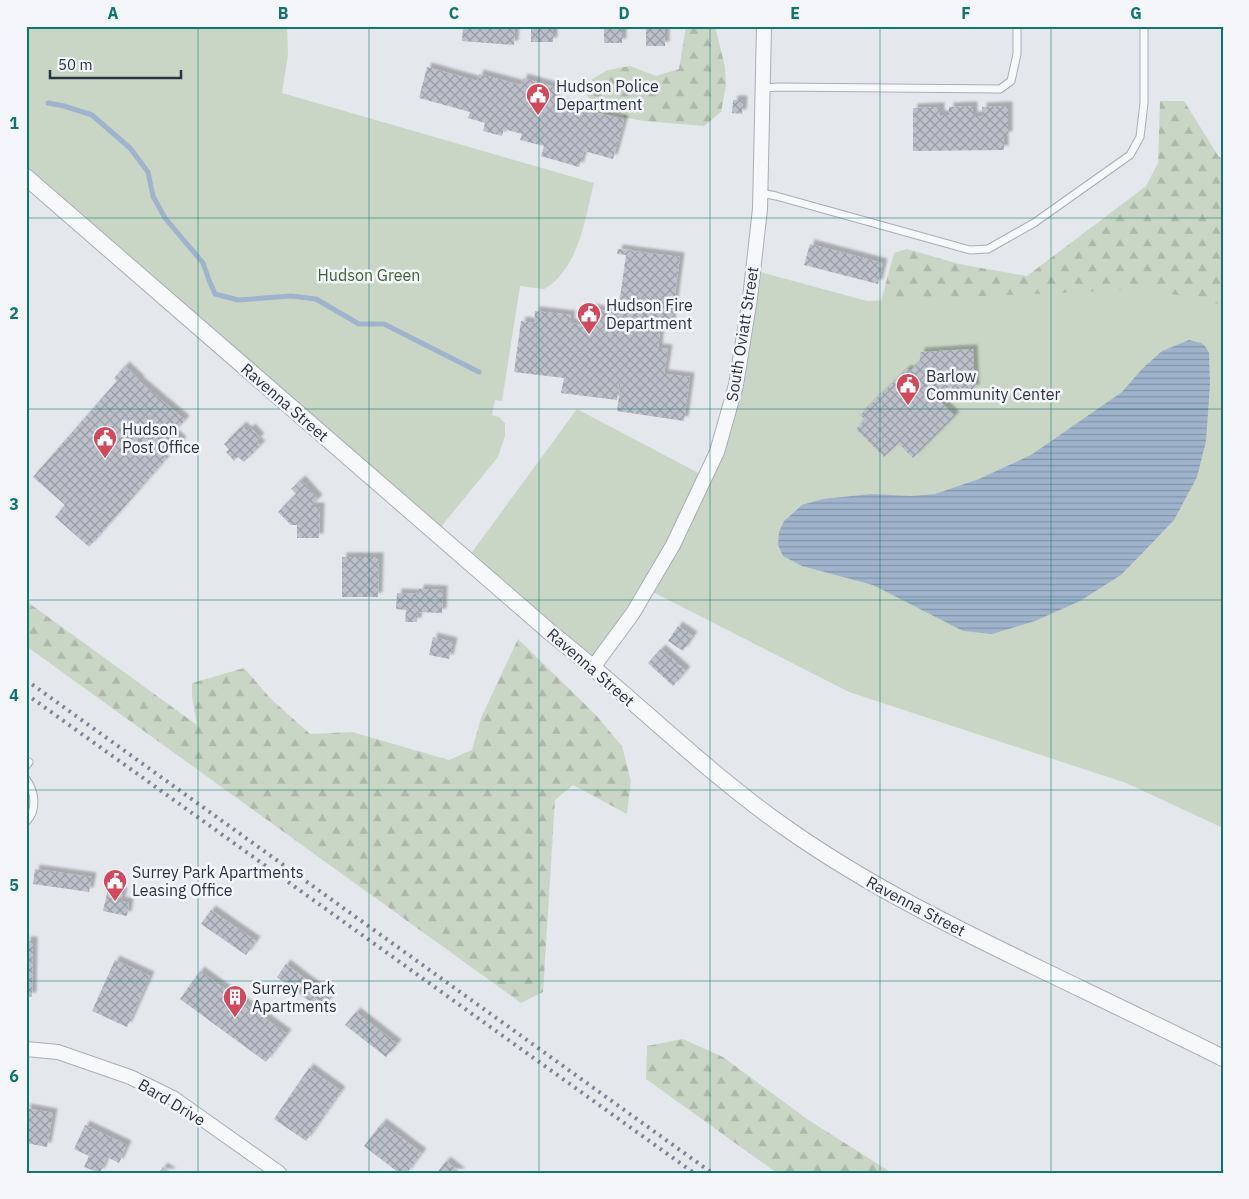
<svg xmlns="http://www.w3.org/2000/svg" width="1249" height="1199" viewBox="0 0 1249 1199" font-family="'IBM Plex Sans',sans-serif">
<defs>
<pattern id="forest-firs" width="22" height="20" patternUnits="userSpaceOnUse" patternTransform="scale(1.25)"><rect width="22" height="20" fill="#c9d6c5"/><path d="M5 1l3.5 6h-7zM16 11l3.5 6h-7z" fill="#adb8ab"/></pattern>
<pattern id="water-rules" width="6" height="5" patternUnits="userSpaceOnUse" patternTransform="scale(1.25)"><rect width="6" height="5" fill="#9fb4cc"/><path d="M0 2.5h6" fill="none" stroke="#8293a7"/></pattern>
<pattern id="building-cross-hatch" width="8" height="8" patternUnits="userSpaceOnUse" patternTransform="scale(1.25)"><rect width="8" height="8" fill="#bbc0ca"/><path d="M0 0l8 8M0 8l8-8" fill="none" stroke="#989da6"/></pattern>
<filter id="shadow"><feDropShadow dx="4.5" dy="-4.5" stdDeviation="1" flood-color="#0004"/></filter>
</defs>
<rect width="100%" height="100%" fill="#e4e7ec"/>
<g fill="url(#forest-firs)">
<polygon points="686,26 715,26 725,67 726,85 721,112 704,126 644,121 600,113 580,86 608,70 630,66 656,76 679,69"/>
<polygon points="1160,101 1184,101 1219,157 1223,157 1223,335 880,305 894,253 907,249 959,264 1027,276 1146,186 1158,163"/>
<polygon points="26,601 197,725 192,696 192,683 244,668 270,698 310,734 352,732 449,760 472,750 481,718 518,639 595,714 622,746 631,781 627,814 573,785 555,800 543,992 521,1003 26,646"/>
<polygon points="683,1039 723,1057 807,1119 892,1173 777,1173 646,1079 647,1046"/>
</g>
<g fill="#c9d6c5">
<path d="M26,26h261l1,28 -6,39 312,90c-8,32 -13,69 -35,94 -4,5 -10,9 -15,12l-24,-3 -18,115 -7,-1 -3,15 7,2 6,6v13l-7,21 -62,76 -410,-356z"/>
<polygon points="753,270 867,301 1150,289 1223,305 1223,828 1126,783 849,692 647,589 594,666 467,559 577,409 706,477 717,452"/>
</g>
<polygon fill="url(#water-rules)" points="1189,340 1201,343 1205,346 1209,353 1210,384 1206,441 1197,477 1174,520 1154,541 1121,575 1080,601 1035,621 992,634 963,631 873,585 802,566 783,556 778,545 779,532 784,521 802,505 823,499 871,494 911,496 935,494 979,479 1031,455 1122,392 1142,369 1162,351"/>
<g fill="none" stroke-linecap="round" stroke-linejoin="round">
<polyline stroke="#9fb4cc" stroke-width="5" points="48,103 64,106 92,115 130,148 148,172 153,196 165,218 203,263 209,280 215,294 238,300 291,296 316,299 359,324 384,324 479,372"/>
</g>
<g fill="url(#building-cross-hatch)" filter="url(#shadow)">
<rect x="381" y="26" width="65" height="2"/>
<polygon points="463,26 515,26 514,45 462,41"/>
<rect x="531" y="26" width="22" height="16"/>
<rect x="604" y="26" width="18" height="17"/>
<rect x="646" y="26" width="19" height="20"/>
<polygon points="427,67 477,81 479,74 521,85 523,78 558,88 555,101 624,120 613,159 584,151 579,167 541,156 544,146 520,140 522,134 504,129 502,136 483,131 485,123 468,118 470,112 419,98"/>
<polygon points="733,100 743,100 742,114 732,113"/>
<polygon points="973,106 973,116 982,116 982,107 1008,106 1008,136 1004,136 1004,150 913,151 913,108 940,107 940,115 949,115 949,107"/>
<polygon points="810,244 883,263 878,284 804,265"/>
<polygon points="618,249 680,257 670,331 660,330 658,348 668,349 664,374 690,377 684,421 617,411 621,383 619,383 617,400 561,393 564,378 514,372 521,321 534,323 535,311 571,315 570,323 583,325 585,308 618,312 626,255 617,254"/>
<polygon points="973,349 975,389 952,391 952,387 945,388 936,397 955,416 913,458 898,443 884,457 856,429 865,420 860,415 907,369 910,371 920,361 920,352"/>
<polygon points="125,366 140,380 139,381 185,420 173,433 182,441 89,547 55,517 65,505 33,477 117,381 114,378"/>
<polygon points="242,426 247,431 251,428 260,438 256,441 261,445 244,462 238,457 234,461 226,452 229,449 224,444"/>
<polygon points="301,480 318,499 310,507 320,507 319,538 297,538 297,525 291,525 278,512 296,494 291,489"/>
<polygon points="342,557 379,557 378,597 342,597"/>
<polygon points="419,589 443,590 442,613 418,612 417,622 405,622 406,610 396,609 397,593 419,594"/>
<polygon points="678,626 693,636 683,651 668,641"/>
<polygon points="433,637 453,642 449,659 429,655"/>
<polygon points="661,649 686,671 673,686 648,663"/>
<polygon points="35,869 92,877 89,892 33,884"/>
<polygon points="108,889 123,892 121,901 129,903 127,916 103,911"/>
<polygon points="211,910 256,941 246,955 201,924"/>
<polygon points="26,941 33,941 32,997 26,997"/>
<polygon points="115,960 150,976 127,1027 92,1011"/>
<polygon points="286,964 330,998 321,1010 277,977"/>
<polygon points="200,971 287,1034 266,1062 180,999"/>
<polygon points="356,1012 397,1044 386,1057 345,1025"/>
<polygon points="309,1068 341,1091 306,1141 274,1119"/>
<polygon points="26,1108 53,1113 47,1147 26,1143"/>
<polygon points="382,1123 422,1153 407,1173 399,1173 364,1146"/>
<polygon points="85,1125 127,1145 119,1163 107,1157 100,1173 84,1167 89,1156 74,1149"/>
<polygon points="446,1161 461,1173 437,1173"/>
<polygon points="163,1167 172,1173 159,1173"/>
</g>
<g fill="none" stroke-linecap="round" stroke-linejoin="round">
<g stroke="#a9aeb7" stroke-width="9">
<g id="service">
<polyline points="763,88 779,87 1000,89 1011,81 1017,54 1017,26"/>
<polyline points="761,193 776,196 970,250 988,249 1034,223 1130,155 1140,137 1144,103 1144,26"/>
<polyline points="26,766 29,762"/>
<path d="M26,779c9,12 12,31 0,43"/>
</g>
</g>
<g stroke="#a9aeb7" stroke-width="16">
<g id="minor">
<polyline points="594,666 633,613 673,545 717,452 736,385 750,298 760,209 764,26"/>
<polyline points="26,1049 58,1052 130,1077 173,1098 279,1173"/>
</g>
</g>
<g stroke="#a9aeb7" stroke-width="18">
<path id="tertiary" d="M26,177l525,456c81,64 153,138 238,197 80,56 166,98 253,140 60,29 121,58 181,88"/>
</g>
<use href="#service" stroke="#f7f8fa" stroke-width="7"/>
<use href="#minor" stroke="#f7f8fa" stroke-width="14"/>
<use href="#tertiary" stroke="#f7f8fa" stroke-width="16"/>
<g stroke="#7d8696" stroke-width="4" stroke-dasharray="2.5 5" stroke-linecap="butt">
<polyline points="26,680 712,1173"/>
<polyline points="26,694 694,1173"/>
</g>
</g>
<path fill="none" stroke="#0f766e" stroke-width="1" stroke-opacity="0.55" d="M198,26v1147M369,26v1147M539,26v1147M710,26v1147M880,26v1147M1051,26v1147M26,218h1197M26,409h1197M26,600h1197M26,790h1197M26,981h1197"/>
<defs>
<g id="civic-pin" transform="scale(1.25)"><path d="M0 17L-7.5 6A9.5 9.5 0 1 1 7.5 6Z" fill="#d1495b" stroke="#f4f6f9"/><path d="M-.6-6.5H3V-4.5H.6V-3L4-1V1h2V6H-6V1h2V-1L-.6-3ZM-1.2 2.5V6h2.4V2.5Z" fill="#fff"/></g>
<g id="building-pin" transform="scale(1.25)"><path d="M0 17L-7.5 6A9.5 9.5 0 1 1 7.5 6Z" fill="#d1495b" stroke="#f4f6f9"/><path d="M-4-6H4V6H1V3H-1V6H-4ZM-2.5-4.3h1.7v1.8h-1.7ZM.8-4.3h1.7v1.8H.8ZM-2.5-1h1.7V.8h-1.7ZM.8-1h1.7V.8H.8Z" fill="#fff"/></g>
</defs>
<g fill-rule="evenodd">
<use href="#civic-pin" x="538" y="95"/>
<use href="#civic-pin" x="589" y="314"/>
<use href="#civic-pin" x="908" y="385"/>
<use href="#civic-pin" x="105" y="438"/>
<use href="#civic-pin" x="115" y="881"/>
<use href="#building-pin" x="235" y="997"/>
</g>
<g text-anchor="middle" stroke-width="5" stroke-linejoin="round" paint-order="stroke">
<g font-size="16" fill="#2b3445" stroke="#f4f6f9" text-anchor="start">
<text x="556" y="92">Hudson Police<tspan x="556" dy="18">Department</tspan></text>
<text x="606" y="311">Hudson Fire<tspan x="606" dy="18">Department</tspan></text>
<text x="926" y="382">Barlow<tspan x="926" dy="18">Community Center</tspan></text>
<text x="122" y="435">Hudson<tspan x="122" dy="18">Post Office</tspan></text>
<text x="132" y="878">Surrey Park Apartments<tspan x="132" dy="18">Leasing Office</tspan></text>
<text x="252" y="994">Surrey Park<tspan x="252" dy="18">Apartments</tspan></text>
</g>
<g font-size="16" fill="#3f6138" stroke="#f4f6f9">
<text x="369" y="281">Hudson Green</text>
</g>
<g font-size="16" fill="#2b3445" stroke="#f4f6f9">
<text transform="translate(742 334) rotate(-81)" y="6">South Oviatt Street</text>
<text transform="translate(285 402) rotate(41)" y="6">Ravenna Street</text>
<text transform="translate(591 667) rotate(41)" y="6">Ravenna Street</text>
<text transform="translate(916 906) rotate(28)" y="6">Ravenna Street</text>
<text transform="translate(172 1102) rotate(31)" y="6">Bard Drive</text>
</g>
</g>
<rect width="1249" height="1199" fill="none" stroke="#f4f6f9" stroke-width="55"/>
<path d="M50 70v8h131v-8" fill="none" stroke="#2b3445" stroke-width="2.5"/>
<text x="58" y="70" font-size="15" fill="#2b3445" stroke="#f4f6f9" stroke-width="4" paint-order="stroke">50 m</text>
<rect x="28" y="28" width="1194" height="1144" fill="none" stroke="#0f766e" stroke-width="2"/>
<g font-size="16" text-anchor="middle" font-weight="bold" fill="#0f766e">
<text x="113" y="19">A</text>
<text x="283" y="19">B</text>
<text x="454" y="19">C</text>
<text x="624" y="19">D</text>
<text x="795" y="19">E</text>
<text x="966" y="19">F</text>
<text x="1136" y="19">G</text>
<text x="14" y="129">1</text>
<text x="14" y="319">2</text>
<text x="14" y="510">3</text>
<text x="14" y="701">4</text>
<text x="14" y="891">5</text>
<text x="14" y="1082">6</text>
</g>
</svg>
